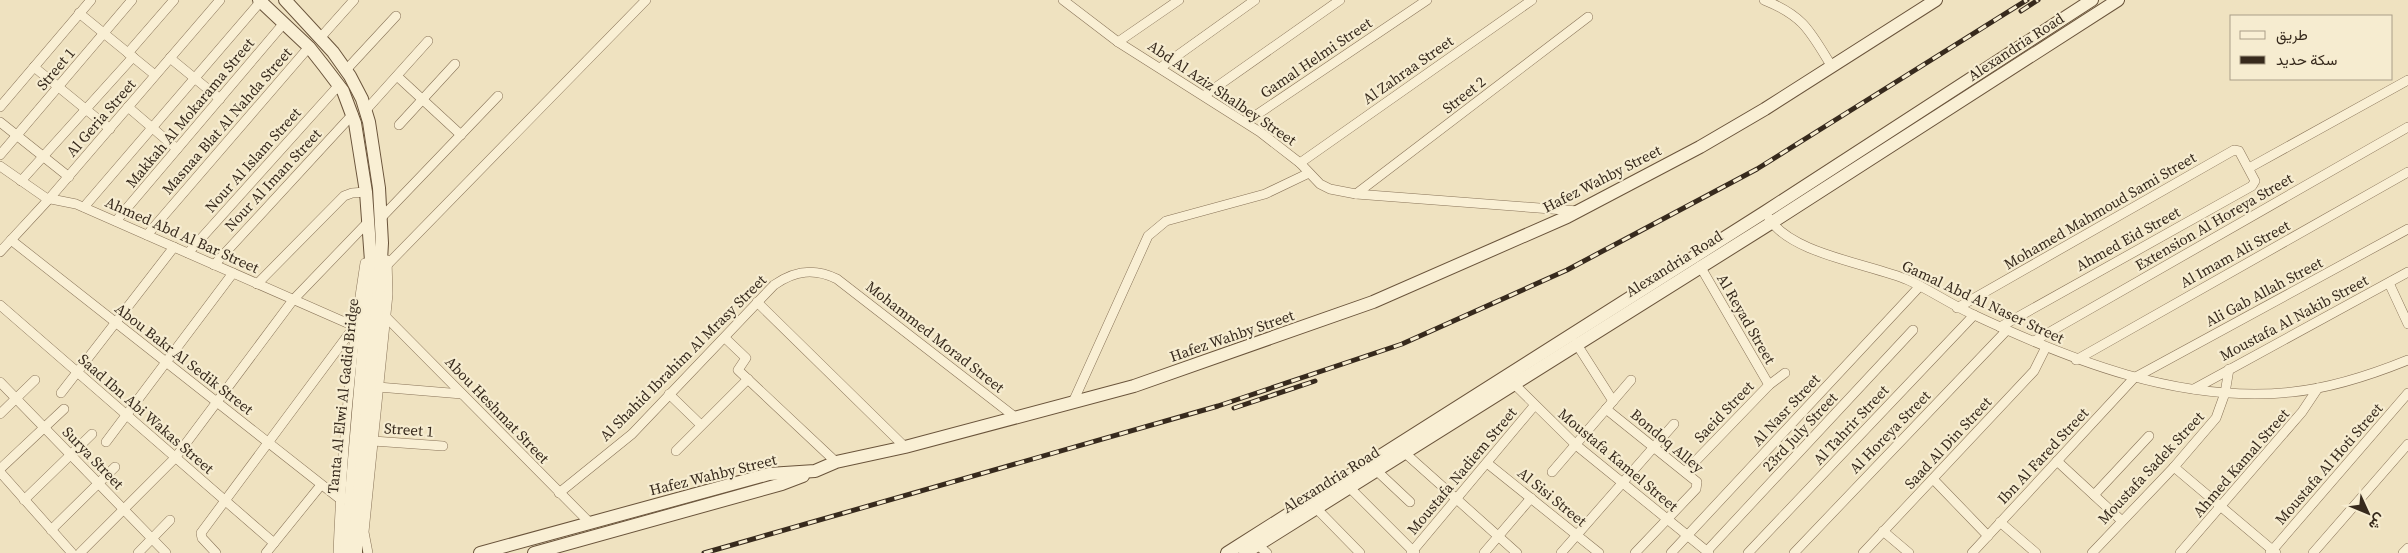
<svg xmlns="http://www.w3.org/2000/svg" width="2408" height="553" viewBox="0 0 2408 553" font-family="'Source Serif 4',Vazirmatn,serif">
<rect width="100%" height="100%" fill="#efe2c0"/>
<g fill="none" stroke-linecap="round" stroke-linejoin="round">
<g stroke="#887358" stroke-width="10">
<g id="minor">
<polyline points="1063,0 1118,42 1260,132 1300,163 1320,184 1330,189 1356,194 1578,211"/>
<path d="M1764,0c40,16 46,31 68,67"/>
<polyline points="79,13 155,75"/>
<polyline points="321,37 354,0"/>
<polyline points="1118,42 1179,0"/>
<polyline points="128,53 174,0"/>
<polyline points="170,58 220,99"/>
<polyline points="34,67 110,129"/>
<polyline points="1160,68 1255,0"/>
<polyline points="346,70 396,16"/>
<polyline points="397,76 461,135"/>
<polyline points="1205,95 1340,0"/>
<polyline points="0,107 91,0"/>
<polyline points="128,107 177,149"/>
<polyline points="366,110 428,41"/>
<polyline points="0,122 69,177"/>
<polyline points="1246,122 1427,0"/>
<polyline points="399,125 455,64"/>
<polyline points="0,155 132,0"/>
<polyline points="1300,163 1532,0"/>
<polyline points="0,166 46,198 76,204 356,327"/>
<polyline points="2249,168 2408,80"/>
<polyline points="21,181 133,57"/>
<polyline points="1356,194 1588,17"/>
<polyline points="84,207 261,1"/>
<polyline points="381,218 498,96"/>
<path d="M1769,218c21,36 102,46 139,62 22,10 42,24 64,34 98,46 208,90 320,78 40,-4 79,-17 116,-32"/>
<polyline points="116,221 284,23"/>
<polyline points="147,235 309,47"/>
<polyline points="11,240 340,499"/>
<polyline points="0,252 49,199 220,0"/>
<polyline points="188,253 339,85"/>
<polyline points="388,264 646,0"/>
<polyline points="214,265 353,114"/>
<polyline points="1700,266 1769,385"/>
<polyline points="2389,283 2408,324"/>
<polyline points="257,284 344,196 352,193 366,192"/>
<polyline points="757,302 905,447"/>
<polyline points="0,305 274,543"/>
<polyline points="1957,308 2234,150 2239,151 2255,181 2252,186 2000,327"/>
<polyline points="385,316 590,523"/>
<polyline points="725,338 746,358 738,370 836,462"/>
<polyline points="2034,341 2408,127"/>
<polyline points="1576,343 1613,401"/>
<polyline points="2076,360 2408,172"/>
<polyline points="0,382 166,553"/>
<polyline points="1513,383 1576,445 1709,553"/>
<polyline points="378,387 462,394"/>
<polyline points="2194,389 2408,272"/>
<polyline points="61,393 174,247"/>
<polyline points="669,394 701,425"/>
<polyline points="1073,402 1148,236 1166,221 1265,194 1309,173"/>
<polyline points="1606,409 1697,482 1696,489 1635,553"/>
<polyline points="0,414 35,380"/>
<polyline points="373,441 443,446"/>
<polyline points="106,442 233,273"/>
<polyline points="676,451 748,379"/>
<polyline points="1405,453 1517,553"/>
<polyline points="2057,461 2122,521"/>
<polyline points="1487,463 1599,553"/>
<polyline points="2174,467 2276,553"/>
<polyline points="0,469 64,409"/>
<polyline points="1377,471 1410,502"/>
<polyline points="0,472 72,553"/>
<polyline points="1552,472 1631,380"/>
<polyline points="1685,472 1769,385 1785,373"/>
<polyline points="1933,479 1988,536"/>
<polyline points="1350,488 1415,553"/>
<path d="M559,493l73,-59 142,-149c21,-15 41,-17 63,-6l178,138"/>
<polyline points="2094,495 2149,436"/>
<polyline points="24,500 92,434"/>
<polyline points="1317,509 1360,553"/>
<polyline points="2000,522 2036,553"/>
<polyline points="51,530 115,467"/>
<polyline points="1883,531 1909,553"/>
<polyline points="1258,545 1267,553"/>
<polyline points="1707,551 1913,330"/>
<polyline points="80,553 175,458 293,300 368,222"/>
<polyline points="138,553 170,520"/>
<polyline points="216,553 202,538 201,533 354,327"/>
<polyline points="266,553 321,485"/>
<path d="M338,553c4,-97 12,-195 27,-290"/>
<polyline points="368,553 364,532 388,294 387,260"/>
<polyline points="1411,553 1534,406"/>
<polyline points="1484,553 1531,498"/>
<polyline points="1561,553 1674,424"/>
<polyline points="1671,553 1920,286"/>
<polyline points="1748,553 1974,315"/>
<polyline points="1794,553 2007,330"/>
<polyline points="1863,553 2034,371 2046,347"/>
<polyline points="1972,553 2134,378 2408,229"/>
<polyline points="2092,553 2174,467 2216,418 2225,393 2229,369"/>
<polyline points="2180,553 2302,412 2318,388"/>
<polyline points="2270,553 2408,393"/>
<polyline points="2313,553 2408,444"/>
<polyline points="2403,553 2408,548"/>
</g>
</g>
<g stroke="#6a543b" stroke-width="14">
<g id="secondary">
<polyline points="259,0 309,47 324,66 343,91 355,123 366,192 371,261 346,553"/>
<polyline points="285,0 333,52 350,76 362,99 369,122 379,188 382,243 380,278 356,525 356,553"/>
<polyline points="480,553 769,474 815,471 836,462 905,447 1134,386 1373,302 1567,217 1700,147 1765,109 1936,0"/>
<polyline points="534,553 782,484 803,476"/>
<polyline points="1227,553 1765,212 2092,0"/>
<polyline points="1245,553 1771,223 2118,0"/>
</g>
</g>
<use href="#minor" stroke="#f9efd4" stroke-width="9"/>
<use href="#secondary" stroke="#f9efd4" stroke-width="12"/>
<g stroke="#372a1d" stroke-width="5">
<g id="rail">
<polyline points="2021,11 2038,0"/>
<polyline points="1234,408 1315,381"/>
<polyline points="704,553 1218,406 1402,344 1567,270 1757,169 2027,0"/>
</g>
</g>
<use href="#rail" stroke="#f6ecd0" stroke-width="3" stroke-dasharray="9" stroke-linecap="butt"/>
</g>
<g text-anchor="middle" stroke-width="4.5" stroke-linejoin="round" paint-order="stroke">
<g font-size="15" fill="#372a1d" stroke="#f6ecd0">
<text transform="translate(2016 47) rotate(-33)" y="5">Alexandria Road</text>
<text transform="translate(1316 58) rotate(-34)" y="5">Gamal Helmi Street</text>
<text transform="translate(56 69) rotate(-50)" y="5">Street 1</text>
<text transform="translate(1408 70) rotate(-35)" y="5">Al Zahraa Street</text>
<text transform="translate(1222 93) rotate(34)" y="5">Abd Al Aziz Shalbey Street</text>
<text transform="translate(1464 95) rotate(-38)" y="5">Street 2</text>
<text transform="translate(190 113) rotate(-50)" y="5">Makkah Al Mokarama Street</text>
<text transform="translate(101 118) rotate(-49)" y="5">Al Geria Street</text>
<text transform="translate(227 121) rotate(-49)" y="5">Masnaa Blat Al Nahda Street</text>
<text transform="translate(253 160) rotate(-48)" y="5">Nour Al Islam Street</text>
<text transform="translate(1602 179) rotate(-27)" y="5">Hafez Wahby Street</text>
<text transform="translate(273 180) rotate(-47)" y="5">Nour Al Iman Street</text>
<text transform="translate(2100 211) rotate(-30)" y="5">Mohamed Mahmoud Sami Street</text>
<text transform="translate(2214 222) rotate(-30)" y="5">Extension Al Horeya Street</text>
<text transform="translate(182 235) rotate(24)" y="5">Ahmed Abd Al Bar Street</text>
<text transform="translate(2128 239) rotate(-29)" y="5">Ahmed Eid Street</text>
<text transform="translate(2235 254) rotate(-29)" y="5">Al Imam Ali Street</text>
<text transform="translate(1674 264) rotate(-32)" y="5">Alexandria Road</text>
<text transform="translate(2264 292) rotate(-28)" y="5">Ali Gab Allah Street</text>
<text transform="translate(1983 302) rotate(25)" y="5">Gamal Abd Al Naser Street</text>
<text transform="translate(2294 318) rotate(-28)" y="5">Moustafa Al Nakib Street</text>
<text transform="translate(1746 319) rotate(60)" y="5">Al Reyad Street</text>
<text transform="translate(1232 336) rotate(-19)" y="5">Hafez Wahby Street</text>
<text transform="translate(935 337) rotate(38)" y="5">Mohammed Morad Street</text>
<text transform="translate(683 358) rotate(-45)" y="5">Al Shahid Ibrahim Al Mrasy Street</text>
<text transform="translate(184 359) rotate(38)" y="5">Abou Bakr Al Sedik Street</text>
<text transform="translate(343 396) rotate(-84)" y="5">Tanta Al Elwi Al Gadid Bridge</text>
<text transform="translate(497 410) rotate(46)" y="5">Abou Heshmat Street</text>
<text transform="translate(1786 410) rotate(-47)" y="5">Al Nasr Street</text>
<text transform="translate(1724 412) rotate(-46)" y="5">Saeid Street</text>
<text transform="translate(146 414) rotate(41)" y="5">Saad Ibn Abi Wakas Street</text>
<text transform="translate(1851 425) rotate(-47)" y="5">Al Tahrir Street</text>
<text transform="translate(409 430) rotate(4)" y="5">Street 1</text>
<text transform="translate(1800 432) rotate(-47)" y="5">23rd July Street</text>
<text transform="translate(1890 432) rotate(-46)" y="5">Al Horeya Street</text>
<text transform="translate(1667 441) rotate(40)" y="5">Bondoq Alley</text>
<text transform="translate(1948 443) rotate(-47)" y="5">Saad Al Din Street</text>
<text transform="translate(2043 456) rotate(-47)" y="5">Ibn Al Fared Street</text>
<text transform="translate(93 458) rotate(46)" y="5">Surya Street</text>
<text transform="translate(1618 460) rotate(40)" y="5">Moustafa Kamel Street</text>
<text transform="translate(2241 463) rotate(-49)" y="5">Ahmed Kamal Street</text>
<text transform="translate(2329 464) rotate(-49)" y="5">Moustafa Al Hoti Street</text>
<text transform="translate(2151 468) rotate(-47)" y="5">Moustafa Sadek Street</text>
<text transform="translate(1462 471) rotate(-50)" y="5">Moustafa Nadiem Street</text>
<text transform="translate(713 475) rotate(-14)" y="5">Hafez Wahby Street</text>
<text transform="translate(1331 480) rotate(-32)" y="5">Alexandria Road</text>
<text transform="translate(1552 497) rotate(39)" y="5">Al Sisi Street</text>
</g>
</g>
<rect x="2230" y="15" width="162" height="65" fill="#f6ecd0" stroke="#aa9e88"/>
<rect x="2240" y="31" width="25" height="8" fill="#f9efd4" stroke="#aa9e88"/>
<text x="2276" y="40" font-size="15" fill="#372a1d">طريق</text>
<rect x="2240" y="56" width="25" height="8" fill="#372a1d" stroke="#aa9e88"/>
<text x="2276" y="65" font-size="15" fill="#372a1d">سكة حديد</text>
<g transform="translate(2368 513) rotate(134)" stroke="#f6ecd0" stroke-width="4" paint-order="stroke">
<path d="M0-4L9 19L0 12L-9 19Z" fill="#372a1d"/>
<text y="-8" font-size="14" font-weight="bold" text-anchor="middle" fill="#372a1d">ش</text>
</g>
</svg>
